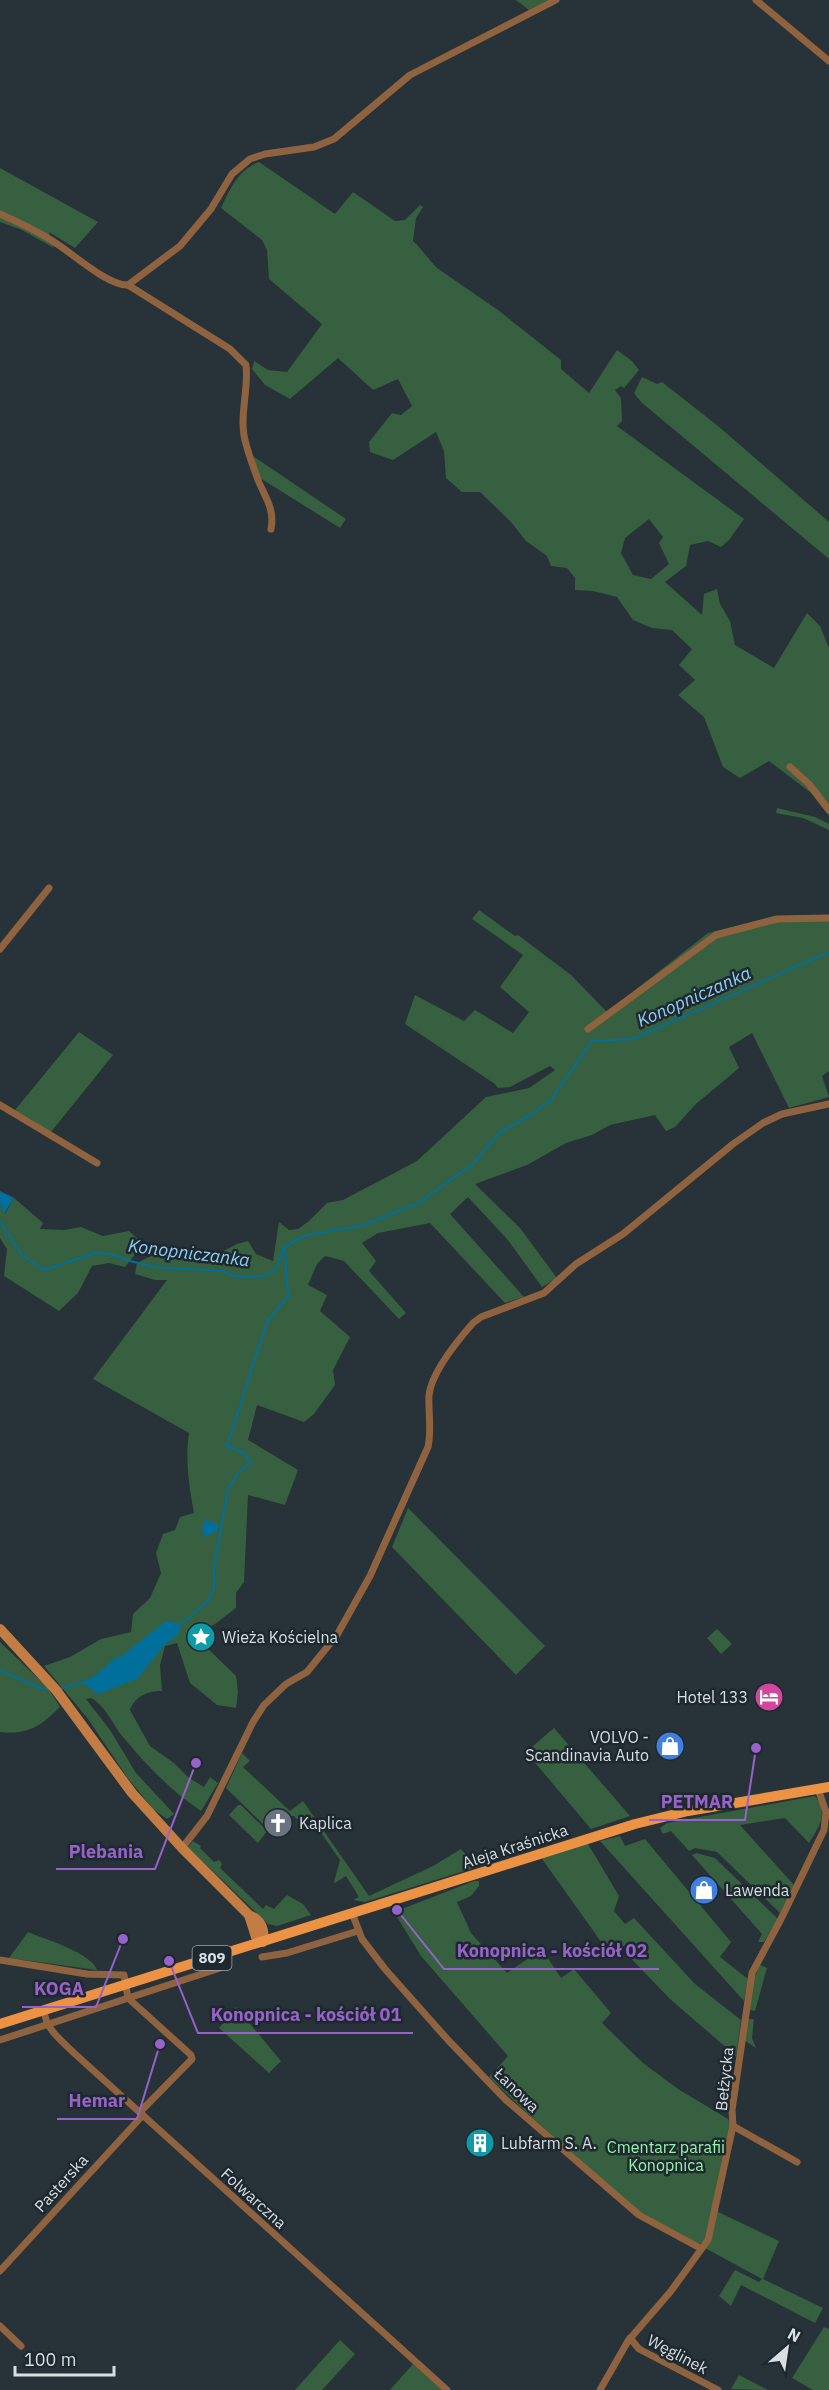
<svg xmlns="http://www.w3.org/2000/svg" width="829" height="2390" viewBox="0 0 829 2390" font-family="'IBM Plex Sans',sans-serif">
<rect width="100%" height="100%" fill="#283239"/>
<g fill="#36603f" fill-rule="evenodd">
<polygon points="516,0 549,0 529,10"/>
<path d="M259,162l76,52 18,-22 42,29 10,-1 15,-15 3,2 -7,11 -3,23c9,8 15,18 24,27l61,42 63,50v9l28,24 28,-43 15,11 7,9 -15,18 -3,-2 -6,4 6,8 1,23 -5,5 127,93 -15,21 -8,7 -13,-6 -18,4 -4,21 -21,16 37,33 2,-21 13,-5 3,15 10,17 5,24 39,23 33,-55 13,13 9,22v168l-18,-23 -42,-32 -29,17 -17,-11 -19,-50 -26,-22 17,-15 -16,-15 13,-16 -20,-19 -20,-2 -19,-8 -16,-23 -24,-6 -18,-1v-12l-8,-10 -16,-2 -4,-10 -21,-15 -15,-19 -31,-30h-18l-16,-14 -2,-27 -8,-19 -43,28 -23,-8 -1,-10 23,-29 9,2 11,-9 -14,-27 -25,11 -35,-32 -48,41 -25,-14 -13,-16 2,-8 14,9 19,2 35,-48 -53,-45 -2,-29 -5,-10 -41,-32c9,-19 17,-38 38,-46zM649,519l14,18 -4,6 10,21 -18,15 -18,-4 -12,-22 4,-15z"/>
<polygon points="0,168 98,222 75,248 49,232 54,248 22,230 0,222"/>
<polygon points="642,377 657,384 662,382 718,426 829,522 829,559 641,402 634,393"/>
<polygon points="253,456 346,519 340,528 260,478"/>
<polygon points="777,808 815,817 829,824 829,830 803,818 776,813"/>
<path d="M479,910l36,26 3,-1 53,40 36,37 101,-79 63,-16 58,-2v156l-7,5 7,21 -40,11 -37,-75 -23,14 10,21 -43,36 -21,23 -9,4 -11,-16 -45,10 -18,10 -26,8 -39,22 -52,19 45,44 37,50 -15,9 -35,-48 -39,-42 -18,17 74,83 -19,6 -75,-80 -52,10 -16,10 14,18 -7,10 37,42 -7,6 -55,-58 -19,-5 -8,8 -9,21 19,10 -7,16 30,26 -17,33 2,15 -21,29 -10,8 -47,-17 -9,35 50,30 -13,35 -37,-10 -4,87 -8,11v15l-21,16 -16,8v8l37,36 2,16 -2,16 -19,-3 -27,-22 -13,-40 -12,3 -5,19 2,26c-14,0 -27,5 -32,19l20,36 24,17 15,15 15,9 6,-10 8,6 -17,28c-31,-21 -55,-46 -78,-74 -11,-13 -17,-31 -32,-39l-5,1 24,31 26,43 38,41 -7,5 -14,-10 -26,-32 -39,-58 -44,-53 26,-9 31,-18 30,-7 2,-18 17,-16 11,-25 -5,-20 7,-19 12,-4 5,-13 14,-4c-5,-27 -9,-53 -5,-80l-96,-54 74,-99h-12l-20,-6 2,-11 32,-17 20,4 10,14 38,-20 11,-3 8,13 17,7 6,-39 10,8 9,-1 11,-8 18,-18 16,-3 74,-39 69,-64 43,-9 26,-18 -5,-4 -40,21 -12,1 -3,-4 -90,-60 10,-29 49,26 11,-11 38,23 16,-21 -29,-25 23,-32 -51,-36z"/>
<polygon points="79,1032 113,1055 51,1132 15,1110"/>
<polygon points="14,1198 43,1223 40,1229 64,1230 81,1227 103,1236 129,1231 143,1244 125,1267 109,1263 92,1266 78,1293 59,1311 4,1276 7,1249 0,1238 0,1203 5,1214"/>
<polygon points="408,1508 545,1646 516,1675 392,1547"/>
<polygon points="717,1629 732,1644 721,1654 707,1638"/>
<path d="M0,1642l48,46 12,19c-19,19 -32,28 -60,25z"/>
<polygon points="554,1728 630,1816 591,1829 526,1752"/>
<polygon points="242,1753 250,1761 243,1767 290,1811 303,1801 369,1896 433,1866 461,1849 477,1867 365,1902 353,1900 359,1897 346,1876 335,1883 334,1882 340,1860 314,1823 297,1819 294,1816 279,1816 265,1826 226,1788"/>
<path d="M815,1796c14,17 4,31 -6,47l-24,-25 -45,7 54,60 -14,28 -63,-61 -22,-4 -6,3 -18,-20 -8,3 -3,-6 7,-5z"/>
<polygon points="238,1805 241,1805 267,1831 258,1843 229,1815"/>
<polygon points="620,1836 625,1846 645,1839 731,1942 720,1957 748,1979 744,2001 600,1841"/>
<polygon points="193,1841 201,1846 200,1848 214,1862 219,1860 222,1864 220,1868 263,1909 266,1905 274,1909 287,1895 303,1904 311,1915 277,1926 268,1924 188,1847"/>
<polygon points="588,1844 619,1896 614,1911 625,1924 634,1918 695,1984 741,2020 736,2056 670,1999 619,1946 609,1953 540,1856"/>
<polygon points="696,1853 715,1858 778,1919 764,1942 758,1942 762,1934 692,1855"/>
<polygon points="474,1881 479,1881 479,1886 471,1896 457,1902 471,1933 507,1973 542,1949 561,1978 574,1969 611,2013 602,2023 643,2063 678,2089 728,2119 731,2127 704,2242 699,2244 640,2212 528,2114 489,2077 508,2056 421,1956 394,1912"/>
<path d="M28,1932c16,7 64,21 69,38l-88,-12z"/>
<polygon points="760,1965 767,1968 755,2011 750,2010 752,1983"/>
<polygon points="236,2007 281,2061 269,2073 219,2028"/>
<polygon points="747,2019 754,2019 752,2038 756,2048 744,2040"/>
<polygon points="716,2211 779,2241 763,2279 823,2308 815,2323 741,2285 731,2306 719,2296 735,2270 759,2282 762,2279 705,2248"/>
<polygon points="824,2327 829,2329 829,2390 813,2390 792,2378"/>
<polygon points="340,2340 355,2354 322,2390 295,2390"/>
<polygon points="413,2364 443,2390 390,2390"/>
<polygon points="739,2375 768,2390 731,2389"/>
</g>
<g fill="#016f9b">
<polygon points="0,1191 14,1198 4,1214 0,1203"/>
<polygon points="205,1520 218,1524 217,1531 205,1537 202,1529"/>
<polygon points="166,1621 180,1624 180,1632 162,1648 137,1679 98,1694 82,1682 99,1674"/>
</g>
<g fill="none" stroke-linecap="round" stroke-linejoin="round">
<g stroke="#016f9b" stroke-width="2">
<polyline points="0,1222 22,1255 44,1270 95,1253 111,1254 130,1261 154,1267 222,1271 235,1276 251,1277 265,1276 277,1268 284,1247 307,1235 361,1226 419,1203 473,1164 500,1132 531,1115 551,1100 592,1041 633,1039 829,952"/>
<polyline points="179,1626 206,1603 214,1589 214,1569 228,1489 239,1472 251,1463 244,1453 227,1446 267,1322 288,1296 285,1250"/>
<polyline points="0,1670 39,1688 50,1689"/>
<polyline points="97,1675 118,1657"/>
<polyline points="59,1689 85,1682"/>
</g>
<g stroke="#8f6340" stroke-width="7">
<polyline points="756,0 829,61"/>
<path d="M0,214c18,8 35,16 51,26 19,11 56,46 77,45l52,-39 31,-37 21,-35 18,-15 15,-5 49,-7 20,-8 76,-64 146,-75"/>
<path d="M128,285l102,64 16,16c3,26 -8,53 0,79 3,12 8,24 12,36 7,17 17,29 13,49"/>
<polyline points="790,767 809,784 829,810"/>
<polyline points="0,949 49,888"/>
<polyline points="588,1029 716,935 777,919 829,918"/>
<polyline points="0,1105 97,1163"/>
<path d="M182,1848l25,-32 46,-94 11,-17 22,-21 21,-12 30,-37 33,-59 58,-129c4,-18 0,-35 1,-52 3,-24 29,-55 44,-72l8,-6 63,-24 32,-29 47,-30 110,-90 30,-21 19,-9 47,-10"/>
<polyline points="352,1913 362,1939 385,1969 448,2040 506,2100 639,2215 700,2248"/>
<polyline points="262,1957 287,1953 358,1931"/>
<polyline points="0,1960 87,1974 124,1975 128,1998 191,2055 192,2059 140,2112"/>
<path d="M44,2010c2,20 16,29 30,43l373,337"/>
<polyline points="0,2040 214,1970 220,1968 216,1956"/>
<polyline points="733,2126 797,2162"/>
<polyline points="0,2271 143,2115"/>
<polyline points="0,2326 21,2346"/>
<polyline points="630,2338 639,2349 718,2390"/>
<polyline points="600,2390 628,2341 671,2291 708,2240 733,2126 732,2110 752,1973 781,1919 824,1830 826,1812 818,1789"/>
</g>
<path stroke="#c37d44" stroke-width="10" d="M0,1629l56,61 76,103 50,55 67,67c12,5 16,14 14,27l-7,-5 -7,-22"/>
<polyline stroke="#ec9244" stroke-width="10" points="0,2024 635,1824 688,1811 829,1787"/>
</g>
<defs>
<g id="sight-disc" transform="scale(1.5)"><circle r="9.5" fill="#0f9aa8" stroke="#1e282f"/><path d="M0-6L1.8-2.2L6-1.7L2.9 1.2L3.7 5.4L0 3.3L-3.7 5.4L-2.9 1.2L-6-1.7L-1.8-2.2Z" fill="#fff"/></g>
<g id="hotel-disc" transform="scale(1.5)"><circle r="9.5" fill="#d1479c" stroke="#1e282f"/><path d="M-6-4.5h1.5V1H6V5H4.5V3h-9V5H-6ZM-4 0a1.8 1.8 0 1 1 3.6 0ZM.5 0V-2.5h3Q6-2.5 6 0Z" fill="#fff"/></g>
<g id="shop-disc" transform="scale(1.5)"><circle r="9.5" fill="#3f7fe0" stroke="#1e282f"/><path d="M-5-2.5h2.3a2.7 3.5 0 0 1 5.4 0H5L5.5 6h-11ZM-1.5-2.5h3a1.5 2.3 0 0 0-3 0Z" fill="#fff"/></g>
<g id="church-disc" transform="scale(1.5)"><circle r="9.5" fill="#6b7280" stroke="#1e282f"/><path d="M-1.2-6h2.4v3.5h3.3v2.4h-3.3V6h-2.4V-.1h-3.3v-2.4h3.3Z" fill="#fff"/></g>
<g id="building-disc" transform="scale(1.5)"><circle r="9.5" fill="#0f9aa8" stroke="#1e282f"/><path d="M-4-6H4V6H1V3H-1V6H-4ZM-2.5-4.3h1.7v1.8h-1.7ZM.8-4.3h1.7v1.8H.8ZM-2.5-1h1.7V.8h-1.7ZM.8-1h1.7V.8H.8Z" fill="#fff"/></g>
</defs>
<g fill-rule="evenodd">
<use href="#sight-disc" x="201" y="1637"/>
<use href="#hotel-disc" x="769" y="1697"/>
<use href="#shop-disc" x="670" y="1746"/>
<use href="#church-disc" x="278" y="1823"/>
<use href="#shop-disc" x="704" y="1890"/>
<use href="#building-disc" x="480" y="2143"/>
</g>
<g text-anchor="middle" stroke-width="5" stroke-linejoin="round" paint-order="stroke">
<rect fill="#1e282f" stroke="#a0a8ad" stroke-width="1.5" x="192.5" y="1946" width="39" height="24" rx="4.5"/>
<g font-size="15" font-weight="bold" fill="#d8dfe3">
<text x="212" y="1963">809</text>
</g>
<g font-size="16" fill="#d8dfe3" stroke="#1e282f" text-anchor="start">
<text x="222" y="1643">Wieża Kościelna</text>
<text x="748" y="1703" text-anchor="end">Hotel 133</text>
<text x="649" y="1743" text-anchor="end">VOLVO -<tspan x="649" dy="18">Scandinavia Auto</tspan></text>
<text x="299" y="1829">Kaplica</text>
<text x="725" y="1896">Lawenda</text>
<text x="501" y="2149">Lubfarm S. A.</text>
</g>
<g font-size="16" fill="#d8dfe3" stroke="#1e282f">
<text transform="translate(515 1846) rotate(-18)" y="6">Aleja Kraśnicka</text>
<text transform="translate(724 2079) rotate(-84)" y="6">Bełżycka</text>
<text transform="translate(517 2090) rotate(44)" y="6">Łanowa</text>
<text transform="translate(61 2183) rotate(-48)" y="6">Pasterska</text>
<text transform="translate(254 2198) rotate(42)" y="6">Folwarczna</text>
<text transform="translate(678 2354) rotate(28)" y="6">Węglinek</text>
</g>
<g font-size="16" fill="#96f4a9" stroke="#1e282f">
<text x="666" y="2153">Cmentarz parafii<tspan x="666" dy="18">Konopnica</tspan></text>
</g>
<g font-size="18" font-style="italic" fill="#8fcef3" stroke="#1e282f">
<text transform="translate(694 997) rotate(-24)" y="6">Konopniczanka</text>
<text transform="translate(189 1253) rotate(7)" y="6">Konopniczanka</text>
</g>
</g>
<path fill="none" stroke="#9762ca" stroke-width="2" d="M756 1748L745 1820H649M196 1763L155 1869H56M397 1910L444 1969H659M123 1939L96 2007H22M169 1961L198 2033H413M160 2044L137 2119H57"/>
<g fill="#9762ca" stroke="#1e282f" stroke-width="2">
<circle cx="756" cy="1748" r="6"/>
<circle cx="196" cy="1763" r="6"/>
<circle cx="397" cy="1910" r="6"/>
<circle cx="123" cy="1939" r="6"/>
<circle cx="169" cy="1961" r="6"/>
<circle cx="160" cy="2044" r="6"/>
</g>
<g font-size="18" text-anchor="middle" font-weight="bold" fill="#9762ca" stroke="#1e282f" stroke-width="5" stroke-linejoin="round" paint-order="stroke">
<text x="697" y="1808">PETMAR</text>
<text x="106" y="1858">Plebania</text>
<text x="552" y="1957">Konopnica - kościół 02</text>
<text x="59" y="1995">KOGA</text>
<text x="306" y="2021">Konopnica - kościół 01</text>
<text x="97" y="2107">Hemar</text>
</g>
<g transform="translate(787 2348) rotate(29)" stroke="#1e282f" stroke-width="4.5" paint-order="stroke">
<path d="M0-4.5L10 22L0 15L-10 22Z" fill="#d8dfe3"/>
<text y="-9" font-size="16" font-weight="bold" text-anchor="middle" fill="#d8dfe3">N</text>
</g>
<path d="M15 2366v9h99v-9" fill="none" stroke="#d8dfe3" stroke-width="3"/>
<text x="24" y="2366" font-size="18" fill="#d8dfe3" stroke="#1e282f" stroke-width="4.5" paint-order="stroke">100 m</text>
</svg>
